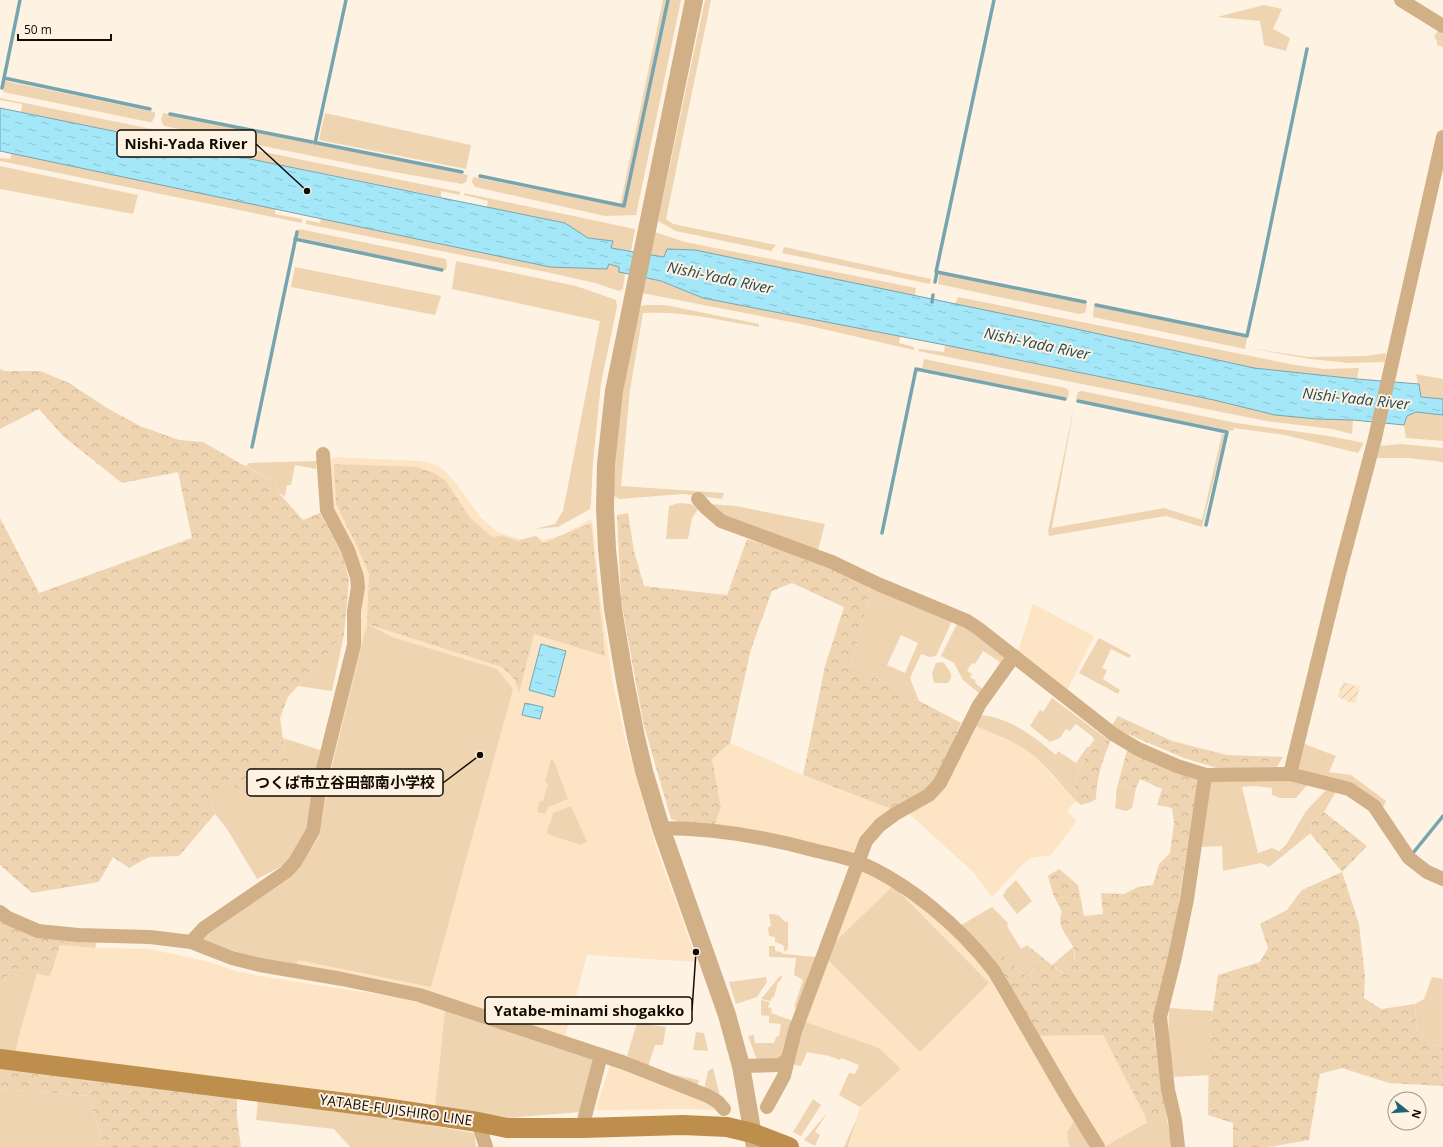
<svg xmlns="http://www.w3.org/2000/svg" width="1443" height="1147" viewBox="0 0 1443 1147" font-family="'Open Sans','Noto Sans JP',sans-serif">
<defs>
<pattern id="industrial-furrows" width="10" height="10" patternUnits="userSpaceOnUse"><rect width="10" height="10" fill="#fde4c4"/><path d="M-1 1l2-2M0 10L10 0M9 11l2-2" fill="none" stroke="#d8c2a7"/></pattern>
<pattern id="forest-crowns" width="20" height="18" patternUnits="userSpaceOnUse"><rect width="20" height="18" fill="#efd4b2"/><path d="M2 6a3 3 0 1 1 6 0M12 15a3 3 0 1 1 6 0" fill="none" stroke="#ccb597"/></pattern>
<pattern id="water-ripples" width="26" height="14" patternUnits="userSpaceOnUse"><rect width="26" height="14" fill="#a3e7f8"/><path d="M2 4q2-2 4 0t4 0M15 11q2-2 4 0t4 0" fill="none" stroke="#8bc5d3"/></pattern>
</defs>
<rect width="100%" height="100%" fill="#fef2e3"/>
<g fill="#fde4c4">
<polygon points="334,457 419,461 433,464 443,469 456,483 481,518 496,531 508,536 521,539 536,536 543,540 563,535 591,519 593,525 599,589 613,683 625,738 656,847 693,950 696,962 587,955 565,1037 301,966 208,932 291,875 327,773 360,616 332,508 329,463"/>
<polygon points="1033,604 1094,636 1067,691 1018,652"/>
<polygon points="973,725 994,733 1021,747 1034,756 1076,801 1067,811 1077,821 1051,855 1031,858 1022,865 992,897 973,872 914,818 907,813"/>
<polygon points="730,743 803,775 891,809 860,842 853,854 727,827 715,824 721,807 712,759"/>
<polygon points="863,867 945,923 995,979 993,985 1074,1121 1067,1132 1069,1147 849,1147 860,1107 901,1069 803,1021"/>
<polygon points="60,945 95,948 149,949 206,961 236,971 259,976 395,997 445,1009 435,1106 15,1055 19,1036 37,973 50,975"/>
<polygon points="1103,1035 1148,1122 1104,1147 1036,1036"/>
<polygon points="611,1063 715,1105 717,1109 714,1110 688,1109 597,1110 597,1105"/>
</g>
<polygon fill="url(#industrial-furrows)" points="1343,682 1360,687 1355,704 1337,697"/>
<g fill="#efd4b2" fill-rule="evenodd">
<polygon points="663,0 681,0 636,215 605,216 475,187 472,182 473,177 620,206"/>
<polygon points="705,0 711,0 666,219 673,224 776,245 771,251 676,231 658,221"/>
<polygon points="1264,5 1282,9 1273,29 1290,38 1286,51 1264,45 1260,21 1217,17"/>
<polygon points="1439,29 1443,32 1443,47 1437,45 1437,41 1434,37"/>
<polygon points="5,81 155,112 155,116 152,122 149,122 3,92"/>
<polygon points="0,98 460,192 459,195 441,191 441,197 21,112 22,104 0,100"/>
<polygon points="163,113 468,175 466,182 462,184 372,168 164,126 161,120"/>
<polygon points="325,113 471,145 466,169 319,140"/>
<polygon points="12,153 275,208 275,214 302,219 302,223 0,161 0,158 10,159"/>
<polygon points="0,166 138,195 133,214 0,189"/>
<polygon points="464,193 635,229 631,251 611,248 612,241 588,238 565,223 487,207 488,201 464,195"/>
<polygon points="321,218 609,264 620,267 619,272 625,273 623,289 619,291 595,283 546,272 306,224 306,220 320,223"/>
<polygon points="299,229 446,259 447,265 446,270 297,237"/>
<polygon points="655,232 685,242 916,288 915,296 695,250 664,257 650,254"/>
<polygon points="784,247 931,279 930,284 782,253"/>
<polygon points="456,261 576,286 616,300 617,307 601,383 593,462 591,503 590,509 558,527 534,529 555,524 563,511 600,321 452,289"/>
<polygon points="295,267 441,296 435,315 291,287"/>
<polygon points="939,273 1087,304 1085,313 1079,314 938,284"/>
<polygon points="647,278 661,281 703,298 900,336 899,343 914,347 914,350 801,324 642,293"/>
<polygon points="958,297 1295,365 1324,369 1359,368 1357,379 1254,368 955,304"/>
<path d="M646,305h19l94,19v3c-39,-7 -77,-16 -116,-14l-13,77 -9,96 103,7 -2,6 -39,-5 -64,5 -5,-3v-30l3,-45 22,-115z"/>
<polygon points="1094,306 1247,338 1245,349 1093,317"/>
<polygon points="945,345 1214,400 1275,415 1317,419 1353,420 1352,434 1332,429 1266,421 918,351 919,349 944,352"/>
<polygon points="1248,348 1309,357 1366,356 1386,353 1385,362 1349,363 1310,359"/>
<polygon points="924,359 1066,388 1069,391 1068,398 922,368"/>
<polygon points="1416,374 1443,379 1443,399 1421,397"/>
<polygon points="1082,391 1236,423 1329,436 1364,443 1358,453 1285,435 1234,428 1233,431 1076,399 1078,392"/>
<polygon points="1075,402 1052,528 1164,508 1202,520 1222,434 1225,434 1202,527 1166,516 1049,536 1048,531"/>
<polygon points="1416,412 1443,415 1443,441 1406,438 1404,425 1407,416"/>
<polygon points="1401,444 1443,448 1443,462 1409,458 1377,458 1380,446"/>
<polygon points="317,461 316,469 295,465 291,485 287,485 285,497 278,492 275,483 246,466 249,463"/>
<polygon points="679,503 691,504 698,509 692,518 688,539 666,539 669,506"/>
<polygon points="710,504 736,506 825,524 818,550 728,518"/>
<path d="M869,583l83,38 -16,35 -6,1 -9,-3 -11,24 9,23 -68,-36 16,-58zM901,635l17,8 -13,30 -18,-8z"/>
<path d="M958,622l47,31v6l-25,35 -17,-14 -9,-17 -13,-7zM983,651l17,11 -17,27 -8,-6 1,-2 -6,-4 2,-3 -5,-3 5,-8 3,1z"/>
<polygon points="367,624 392,637 497,669 513,689 431,987 298,960 296,965 260,960 203,940 208,932 291,878 319,837 330,775"/>
<polygon points="344,635 332,691 298,686"/>
<polygon points="1099,638 1131,655 1129,658 1111,649 1102,668 1107,670 1103,679 1120,690 1118,694 1079,673"/>
<path d="M943,662c6,8 12,13 5,21h-14l-2,-10 4,-10z"/>
<path d="M1052,698l55,41 -3,5 -7,-4 -13,20 -9,20 1,21c-14,-15 -27,-32 -42,-45 -17,-14 -41,-23 -61,-31l6,-10c30,2 55,21 77,40l2,-4 18,12 11,-16h2l5,-7 -1,-3 -17,-13 -6,7 -4,-2 -6,9 -10,4 -20,-16 10,-16 3,2z"/>
<polygon points="283,738 320,750 306,831 295,850 284,865 257,879 227,829 215,814 210,803 230,783 243,791 285,753"/>
<polygon points="1302,743 1336,756 1329,772 1351,775 1386,801 1382,809 1326,777 1299,769 1297,765"/>
<polygon points="551,760 554,761 568,799 548,807 545,814 537,812 540,801 543,801 548,784 545,782"/>
<polygon points="1211,779 1289,779 1309,783 1296,798 1280,798 1272,795 1272,788 1254,786 1242,787 1258,853 1272,848 1279,851 1286,845 1306,811 1325,791 1337,790 1324,812 1311,821 1312,832 1269,867 1261,863 1223,871 1222,846 1201,847"/>
<path d="M1118,784l18,4 -4,20 -6,3 -11,-3c2,-8 0,-16 3,-24z"/>
<polygon points="571,806 587,842 581,845 547,834 548,825 550,825 553,813"/>
<polygon points="1016,880 1032,901 1017,914 1003,896 1006,890"/>
<polygon points="893,886 989,983 920,1052 828,960 835,942"/>
<polygon points="992,907 1008,923 1007,926 1021,949 1027,945 1038,966 1027,977 996,951 991,959 961,927 963,924"/>
<path d="M769,914c8,0 11,1 15,7l4,1v27l-3,3 -2,-7 -8,-3v-5l-6,-1 -1,-9 3,-1z"/>
<polygon points="769,946 775,946 775,951 781,952 783,954 816,957 798,1008 794,1007 803,980 794,975 796,958 769,957"/>
<polygon points="1073,947 1075,961 1063,973 1052,965"/>
<polygon points="13,969 37,973 19,1036 15,1055 0,1053 0,985"/>
<polygon points="780,976 782,976 780,981 778,982 774,997 772,997 771,1001 761,999"/>
<polygon points="766,977 767,982 757,997 736,1004 729,982"/>
<polygon points="1432,977 1443,979 1443,1046 1431,1045 1417,1030 1415,1004 1424,999"/>
<polygon points="761,1000 770,1002 768,1007 772,1009 771,1013 793,1021 782,1061 758,1063 748,1036 754,1035 755,1043 774,1043 776,1037 779,1036 781,1024 769,1023 769,1016 761,1015"/>
<polygon points="1169,1008 1213,1011 1209,1037 1209,1075 1174,1077 1168,1049"/>
<polygon points="445,1009 593,1058 580,1112 507,1118 435,1106"/>
<polygon points="803,1021 879,1048 901,1069 860,1107 839,1095 849,1073 855,1074 859,1065 841,1058 840,1060 829,1056 807,1052 801,1066 791,1064"/>
<polygon points="637,1023 666,1027 663,1045 655,1045 648,1067 627,1056"/>
<polygon points="696,1032 704,1033 708,1051 693,1050"/>
<polygon points="713,1068 720,1096 704,1089 708,1071"/>
<polygon points="675,1075 699,1080 697,1087 675,1078"/>
<polygon points="0,1089 89,1096 104,1147 0,1147"/>
<polygon points="813,1099 821,1105 801,1136 793,1132"/>
<polygon points="258,1100 419,1121 428,1125 474,1133 476,1146 478,1147 350,1147 334,1129 256,1120"/>
<polygon points="827,1113 815,1132 820,1135 815,1146 804,1140"/>
<polygon points="1166,1114 1172,1147 1104,1147 1148,1122"/>
<polygon points="858,1116 848,1147 844,1147"/>
<polygon points="1074,1121 1093,1147 1069,1147 1067,1132"/>
</g>
<g fill="url(#forest-crowns)">
<polygon points="0,369 5,371 40,371 69,383 107,408 140,426 179,440 203,442 275,483 278,492 303,520 320,513 343,556 349,580 344,635 288,697 280,718 285,753 295,760 287,783 263,795 243,791 230,784 210,803 215,814 179,856 149,857 129,868 113,857 99,882 32,893 0,865 0,518 39,593 192,538 178,472 122,483 63,436 39,409 0,429"/>
<polygon points="334,464 417,467 434,473 445,480 470,518 492,537 504,536 518,541 536,536 543,543 591,523 605,656 534,634 519,693 515,680 502,667 367,624 369,574 358,548 336,504"/>
<path d="M628,513l6,38 10,35 83,9 20,-56 82,27 40,17 -2,24 -16,58 110,58c-7,16 -20,53 -32,64 -11,9 -25,15 -38,22l-88,-34 22,-109 19,-59 -52,-24 -20,8 -21,58 -21,94 -18,16 9,48 -6,17 -36,-2 -8,-3 -28,-97 -22,-122 -4,-85z"/>
<polygon points="1118,716 1172,741 1227,755 1283,757 1276,768 1217,768 1184,758 1111,727"/>
<path d="M1097,739l6,5 4,-5 4,1c-9,21 -14,36 -15,59l-5,3 -10,3 -5,-4 -1,-21 9,-20z"/>
<path d="M1127,750l71,27 -29,190 -16,59 13,88 -18,8 -45,-87 -67,1 -45,-77 5,-9 31,27 11,-11 -11,-21 35,28 13,-12c0,-5 0,-11 -3,-16 -6,-11 -16,-19 -10,-33l-9,-18 -5,-18 11,-7 19,16 6,31 19,-2 -2,-21 23,1 14,-7 15,-2 6,-21 11,-11 4,-30 -2,-15 -15,-3 5,-16 -22,-10 -4,9 -18,-4z"/>
<polygon points="1324,812 1367,846 1342,872 1359,924 1365,977 1364,998 1381,1009 1415,1004 1417,1030 1431,1045 1443,1046 1443,1086 1389,1083 1342,1068 1320,1074 1309,1140 1268,1147 1233,1147 1233,1123 1208,1115 1209,1037 1218,975 1260,962 1268,948 1260,924 1287,910 1302,890 1342,872 1310,833 1312,832 1311,821"/>
<polygon points="0,918 97,941 95,948 60,945 50,976 13,969 0,985"/>
<polygon points="0,1067 233,1095 237,1100 237,1118 241,1147 104,1147 89,1096 0,1089"/>
</g>
<g fill="url(#water-ripples)" stroke="#77a5af">
<polygon points="0,108 565,223 588,238 613,241 611,248 664,257 667,249 695,250 1067,327 1254,368 1357,379 1419,384 1421,397 1443,399 1443,415 1416,412 1407,416 1404,425 1353,420 1317,419 1275,415 1214,400 945,345 703,298 661,281 619,272 619,267 609,264 607,269 550,267 0,151"/>
<polygon points="541,644 566,651 554,697 529,690"/>
<polygon points="525,703 543,707 540,719 522,715"/>
</g>
<g fill="none" stroke-linecap="round" stroke-linejoin="round">
<g stroke="#77a5af" stroke-width="3.5">
<polyline points="4,78 150,109"/>
<polyline points="2,88 20,0"/>
<polyline points="170,114 312,142"/>
<polyline points="315,143 346,0"/>
<polyline points="317,143 462,172"/>
<polyline points="480,176 624,206 668,0"/>
<polyline points="295,239 442,270"/>
<polyline points="937,272 1085,302"/>
<polyline points="935,282 937,272 936,272 994,0"/>
<polyline points="932,302 933,295"/>
<polyline points="1096,305 1247,336 1258,286 1307,49"/>
<polyline points="1078,401 1227,432 1206,525"/>
<polyline points="252,447 297,232"/>
<polyline points="882,533 916,369 1065,399"/>
<polyline points="1413,853 1443,816"/>
</g>
<g stroke="#d1b087" stroke-width="14">
<polyline points="1401,0 1443,26"/>
<polyline points="698,499 706,508 721,521 832,562 878,584 967,621 979,629 1113,734 1138,749 1177,766 1206,775 1290,774 1349,789 1374,806 1409,858 1427,872 1443,879"/>
<polyline points="1290,774 1339,574 1375,438 1443,137"/>
<path d="M661,828c53,0 105,9 156,23 13,3 28,6 41,11 51,21 102,65 136,109l72,124 32,52"/>
<polyline points="0,912 8,918 38,931 78,935 150,937 191,942 232,958 260,965 342,979 419,995 622,1062 708,1096 718,1102 724,1109"/>
<polyline points="191,942 204,928 286,872 295,862 313,831 321,777 354,645 354,611 358,587 357,577 348,550 327,510 323,454"/>
<polyline points="741,1066 779,1065 782,1064 788,1059 795,1031 866,841 880,825 895,814 929,795 940,783 979,705 1014,656"/>
<polyline points="767,1107 784,1076 788,1059"/>
<polyline points="478,1122 486,1147"/>
<polyline points="582,1128 601,1055"/>
<polyline points="1178,1147 1175,1120 1168,1090 1160,1017 1175,957 1187,899 1204,783 1206,775"/>
</g>
<polyline stroke="#d1b087" stroke-width="18" points="694,0 614,391 606,464 605,508 607,549 613,609 625,681 636,737 644,771 661,828 727,1015 741,1066 755,1147"/>
<polyline stroke="#be8e4c" stroke-width="20" points="0,1059 378,1107 478,1122 507,1128 582,1128 683,1125 727,1127 752,1133 789,1147"/>
</g>
<g text-anchor="middle" stroke-width="4" stroke-linejoin="round" paint-order="stroke">
<g font-size="14" fill="#110b04" stroke="#fef2e3">
<text transform="translate(396 1110) rotate(8)" y="5">YATABE-FUJISHIRO LINE</text>
</g>
<g font-size="15" font-style="italic" fill="#214953" stroke="#fef2e3">
<text transform="translate(720 278) rotate(12)" y="5">Nishi-Yada River</text>
<text transform="translate(1037 344) rotate(12)" y="5">Nishi-Yada River</text>
<text transform="translate(1356 399) rotate(6)" y="5">Nishi-Yada River</text>
</g>
</g>
<path fill="none" stroke="#110b04" stroke-width="1.5" d="M307 191L256 144M480 755L443 783M696 952L692 1010"/>
<g fill="#110b04" stroke="#fef2e3" stroke-width="1.5">
<circle cx="307" cy="191" r="4"/>
<circle cx="480" cy="755" r="4"/>
<circle cx="696" cy="952" r="4"/>
</g>
<g fill="#fef2e3" stroke="#110b04" stroke-width="1.5">
<rect x="117" y="130" width="139" height="27" rx="4"/>
<rect x="247" y="769" width="196" height="27" rx="4"/>
<rect x="485" y="997" width="207" height="27" rx="4"/>
</g>
<g font-size="15" text-anchor="middle" font-weight="bold" fill="#110b04">
<text x="186" y="149">Nishi-Yada River</text>
<text x="345" y="788">つくば市立谷田部南小学校</text>
<text x="589" y="1016">Yatabe-minami shogakko</text>
</g>
<g transform="translate(1407 1111) rotate(107)"><circle r="19" fill="#fef2e3" stroke="#9f968a"/>
<path d="M0-3L7 15L0 10L-7 15Z" fill="#1e6574"/>
<text y="-6" font-size="11" font-weight="bold" text-anchor="middle" fill="#110b04">N</text>
</g>
<path d="M18 34v6h93v-6" fill="none" stroke="#110b04" stroke-width="2"/>
<text x="24" y="34" font-size="12" fill="#110b04" stroke="#fef2e3" stroke-width="3" paint-order="stroke">50 m</text>
</svg>
